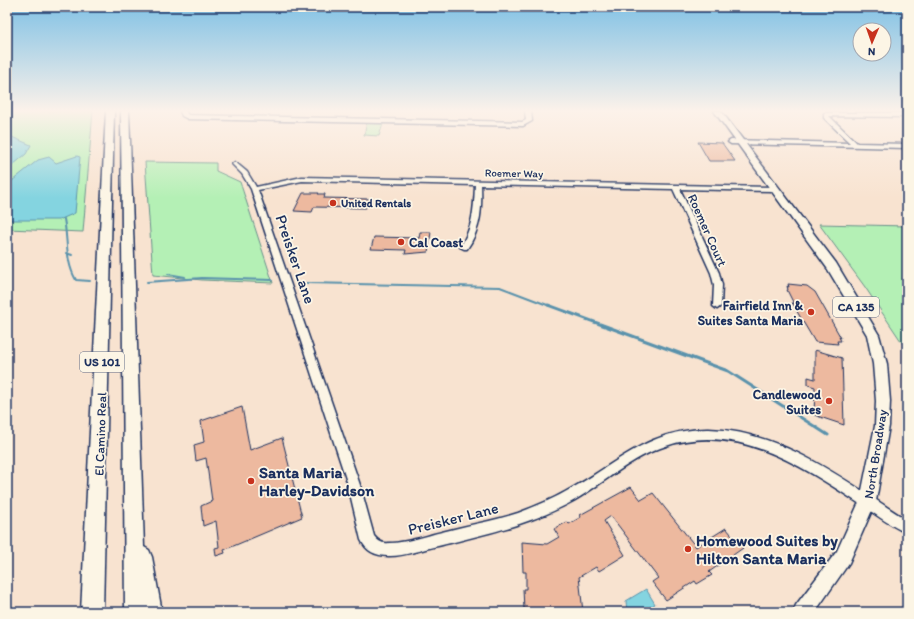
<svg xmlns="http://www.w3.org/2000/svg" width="914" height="619" viewBox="0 0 914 619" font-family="Itim,sans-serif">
<rect width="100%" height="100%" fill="#f8e3d0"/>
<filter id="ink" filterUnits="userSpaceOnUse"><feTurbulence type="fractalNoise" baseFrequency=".025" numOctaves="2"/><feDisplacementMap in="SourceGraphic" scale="8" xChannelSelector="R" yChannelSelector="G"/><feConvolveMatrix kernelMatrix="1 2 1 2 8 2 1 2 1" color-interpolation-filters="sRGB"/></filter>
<g filter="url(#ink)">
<g fill="#b4f0b5" stroke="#68908a">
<polygon points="7,111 93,111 83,232 7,229"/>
<polygon points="367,122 387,123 383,124 379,136 364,135"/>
<polygon points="145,162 216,163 216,171 240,182 273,283 202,280 153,275"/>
<polygon points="819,224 907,226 907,350 865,287"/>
</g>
<g fill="#84d4e0" stroke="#5a92ac">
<polygon points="7,135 31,145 26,154 7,170"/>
<polygon points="77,156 80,157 75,213 59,220 7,220 7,185 38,160 49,157 56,163"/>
<polygon points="646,589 655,604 642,612 627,612 626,601"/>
</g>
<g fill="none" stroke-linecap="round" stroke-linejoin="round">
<polyline stroke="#5a92ac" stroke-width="1.5" points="7,182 11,183"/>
<g stroke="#5a92ac" stroke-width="2">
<path d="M64,219c4,21 1,42 12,61l14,1"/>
<polyline points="66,253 72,255"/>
<polyline points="168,274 185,277"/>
<polyline points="147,282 202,278 272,280"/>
<polyline points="306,283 500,287 550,306"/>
</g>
<polyline stroke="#5a92ac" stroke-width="3" points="548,305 728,371 828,435"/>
</g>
<g fill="#edb99f" stroke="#1b2f5e">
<polygon points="698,142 722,143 735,161 709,161"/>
<polygon points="303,193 319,193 318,194 325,194 324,198 369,199 366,208 314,207 312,212 294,211"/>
<polygon points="420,232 431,232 428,252 405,254 406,250 371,249 374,237 419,238"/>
<polygon points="788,284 807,286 815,292 841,338 839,337 841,341 837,341 838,344 815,342 792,303 794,304 787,290 788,290 787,286 789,287"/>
<polygon points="815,350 842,358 844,425 814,415 815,387 808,385 808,377 815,379"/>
<polygon points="242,407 250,450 282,438 302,517 224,550 225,553 216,556 215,548 219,547 216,521 203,526 201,506 212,501 206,458 196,461 194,445 204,442 201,421"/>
<polygon points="631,487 641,500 653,493 696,547 726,528 743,548 709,572 712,575 697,584 695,581 666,600 652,582 658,578 611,516 604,521 625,555 599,571 596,567 579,577 583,612 528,612 527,609 524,609 523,589 526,589 526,572 523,572 522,542 547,544 559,537 554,529 567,522 569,524 581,517 580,515"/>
</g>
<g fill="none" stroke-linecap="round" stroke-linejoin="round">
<g stroke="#1b2f5e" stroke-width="3">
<g id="minor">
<polygon points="180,111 186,111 187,114 189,115 522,122 526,120 525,111 531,111 532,121 523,126 188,119 182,116"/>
<polygon points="824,113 907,113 907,117 829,116 857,143 907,144 907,148 731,144 728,142 731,140 850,143 824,118"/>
<path d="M235,162l12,10 9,15 46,-10 472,10 3,2 -3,2 -94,-2 39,84 3,12 -1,21 -4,3 -4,-3 1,-21 -3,-12 -38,-84 -192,-4c1,24 0,44 -14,64h-3l-4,-2c13,-19 14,-39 15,-62l-173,-4 -44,9 102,295 14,51c4,5 8,8 15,7 18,0 36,-7 53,-11 25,-7 52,-11 76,-19 16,-6 33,-13 47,-21 50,-26 83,-64 144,-63 74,2 138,53 198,91v13c-15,-6 -30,-18 -44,-27 -57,-37 -125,-85 -197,-60 -34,11 -61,36 -91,54 -42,24 -90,34 -137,46 -15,3 -36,11 -50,10 -12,0 -22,-5 -27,-16l-13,-55 -97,-296 -9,-15 -10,-10z"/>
</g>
</g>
<g stroke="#1b2f5e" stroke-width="3">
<polygon id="major" points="714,111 721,111 836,263 879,335 887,364 890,401 889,426 876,501 849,563 815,612 793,612 796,605 837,551 860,500 875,426 876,401 873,364 867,335 827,268"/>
</g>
<g stroke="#1b2f5e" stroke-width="3">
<g id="highway">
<polygon points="106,111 114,111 103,612 81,612"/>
<polygon points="121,111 129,111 144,547 149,550 152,557 162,612 125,612"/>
</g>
</g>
<use href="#minor" fill="#fcf5e5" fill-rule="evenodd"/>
<use href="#major" fill="#fcf5e5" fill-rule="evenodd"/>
<use href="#highway" fill="#fcf5e5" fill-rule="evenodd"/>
</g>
</g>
<linearGradient id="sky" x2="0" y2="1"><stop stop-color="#80c1e5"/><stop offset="0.56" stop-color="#fcf2ea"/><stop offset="1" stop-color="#fcf2ea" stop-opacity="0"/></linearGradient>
<rect width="914" height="198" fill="url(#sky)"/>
<g fill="#c8321e" stroke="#fcf5e5" stroke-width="1.5">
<circle cx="333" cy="203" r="4"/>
<circle cx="401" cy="242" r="4"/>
<circle cx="811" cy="312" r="4"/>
<circle cx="829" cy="401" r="4"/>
<circle cx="251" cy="481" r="4"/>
<circle cx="688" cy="549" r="4"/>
</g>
<g text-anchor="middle" stroke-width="3.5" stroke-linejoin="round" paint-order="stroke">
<g font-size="11" fill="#1b2f5e" stroke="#fcf5e5">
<text transform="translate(514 173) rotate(1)" y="4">Roemer Way</text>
</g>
<g font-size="11" font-weight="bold" fill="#1b2f5e" stroke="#fcf5e5" text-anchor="start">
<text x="341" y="207">United Rentals</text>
</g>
<g fill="#fcf5e5" stroke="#5e6a86" stroke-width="1">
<rect x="833" y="297" width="46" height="20" rx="3"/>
<rect x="80" y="352" width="44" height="20" rx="3"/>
</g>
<g font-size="12" font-weight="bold" fill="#1b2f5e">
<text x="856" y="311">CA 135</text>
<text x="102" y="366">US 101</text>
</g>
<g font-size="13" fill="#1b2f5e" stroke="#fcf5e5">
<text transform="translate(708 230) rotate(66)" y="5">Roemer Court</text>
<text transform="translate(100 434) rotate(-88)" y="5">El Camino Real</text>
<text transform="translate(875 454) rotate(-81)" y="5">North Broadway</text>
</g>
<g font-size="13" font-weight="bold" fill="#1b2f5e" stroke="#fcf5e5" text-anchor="end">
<text x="409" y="247" text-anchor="start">Cal Coast</text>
<text x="803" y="310">Fairfield Inn &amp;<tspan x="803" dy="15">Suites Santa Maria</tspan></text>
<text x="821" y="399">Candlewood<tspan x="821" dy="15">Suites</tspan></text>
</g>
<g font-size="16" fill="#1b2f5e" stroke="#fcf5e5">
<text transform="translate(296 259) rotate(71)" y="6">Preisker Lane</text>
<text transform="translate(453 518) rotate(-14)" y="6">Preisker Lane</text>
</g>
<g font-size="16" font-weight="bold" fill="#1b2f5e" stroke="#fcf5e5" text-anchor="start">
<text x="259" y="478">Santa Maria<tspan x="259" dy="18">Harley-Davidson</tspan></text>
<text x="696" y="546">Homewood Suites by<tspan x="696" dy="18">Hilton Santa Maria</tspan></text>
</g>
</g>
<rect width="914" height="619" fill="none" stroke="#fcf5e5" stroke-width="24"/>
<rect x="12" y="12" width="890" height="595" fill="none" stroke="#1b2f5e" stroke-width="1.5" filter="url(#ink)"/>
<g transform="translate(872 42) rotate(182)"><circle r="19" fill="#fcf5e5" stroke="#a2a6af"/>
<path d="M0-3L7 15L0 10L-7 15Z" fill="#c8321e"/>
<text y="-6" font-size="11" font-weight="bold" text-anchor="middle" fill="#1b2f5e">N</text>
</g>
</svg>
